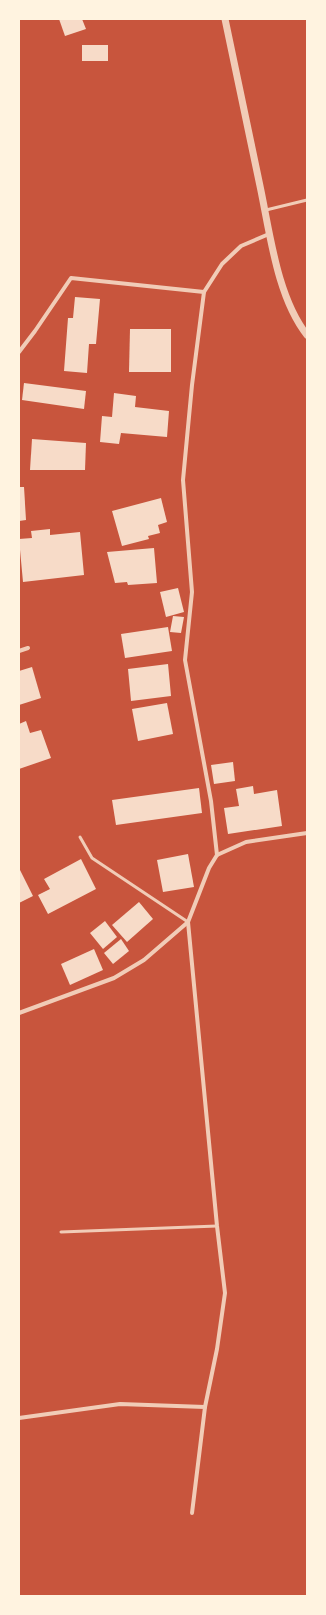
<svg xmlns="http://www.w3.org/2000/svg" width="326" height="1615" viewBox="0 0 326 1615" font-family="'Work Sans',sans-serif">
<rect width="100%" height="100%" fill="#c8553d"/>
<g fill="#f7dbc8">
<polygon points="59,19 82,19 86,29 65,36"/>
<rect x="82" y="45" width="26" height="16"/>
<polygon points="75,297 100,299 96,344 89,344 87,373 64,371 68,318 73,318"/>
<polygon points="130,329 171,329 171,372 129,372"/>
<polygon points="24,383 86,391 84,409 22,400"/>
<polygon points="114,393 136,396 135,407 169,411 167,437 121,433 119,444 100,442 102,416 112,417"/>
<polygon points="32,439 86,443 85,470 30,470"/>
<polygon points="19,487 24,487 26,520 19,521"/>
<polygon points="161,498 167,522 158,525 160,533 148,536 149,539 122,546 112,511"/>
<polygon points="50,529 50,535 80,532 84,575 23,582 19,539 32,538 31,531"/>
<polygon points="154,548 157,583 128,585 127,582 115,583 107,552"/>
<polygon points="178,588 184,612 166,617 160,592"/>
<polygon points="173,616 184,617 181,633 170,632"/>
<polygon points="168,627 172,651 125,658 121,634"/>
<polygon points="168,664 171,696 131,701 128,669"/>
<polygon points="32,667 41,698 19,705 19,671"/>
<polygon points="167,703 173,734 138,741 132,709"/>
<polygon points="26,721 30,733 41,730 51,758 19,769 19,724"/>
<polygon points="233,762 235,781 214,784 211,765"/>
<polygon points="253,786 254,794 277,790 282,826 228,834 224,808 239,806 236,789"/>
<polygon points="199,788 202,813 116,825 112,800"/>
<polygon points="188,854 194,887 163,892 157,860"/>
<polygon points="81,859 96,889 48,914 38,895 50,889 44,879"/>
<polygon points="19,868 33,896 19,903"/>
<polygon points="139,902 153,919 127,942 112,925"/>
<polygon points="105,921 117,937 103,949 90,933"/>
<polygon points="121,939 129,951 113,964 104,953"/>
<polygon points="94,949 103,970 70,985 61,964"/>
</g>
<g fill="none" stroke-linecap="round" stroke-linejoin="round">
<g stroke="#f1ccb7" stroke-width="3">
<polyline points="266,210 307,200"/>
<polyline points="80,837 92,858 188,922"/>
<polyline points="61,1232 217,1226"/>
</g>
<g stroke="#f1ccb7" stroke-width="4">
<polyline points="19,352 35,331 71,278 204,292"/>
<polyline points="19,651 28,648"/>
<polyline points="217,855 211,801 185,660 192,592 183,480 192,385 204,292 222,264 241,246 269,234"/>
<polyline points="19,1013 114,978 144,960 188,922"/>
<polyline points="205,1407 217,1349 225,1293 217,1226 188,922 209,868 217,855 246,842 307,833"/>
<polyline points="19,1418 120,1404 205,1407 192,1513"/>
</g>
<path stroke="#f1ccb7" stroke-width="7" d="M225,19c12,56 23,111 35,167 10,47 17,111 47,149"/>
</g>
<rect width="326" height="1615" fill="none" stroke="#fff3e0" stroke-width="40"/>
</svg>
